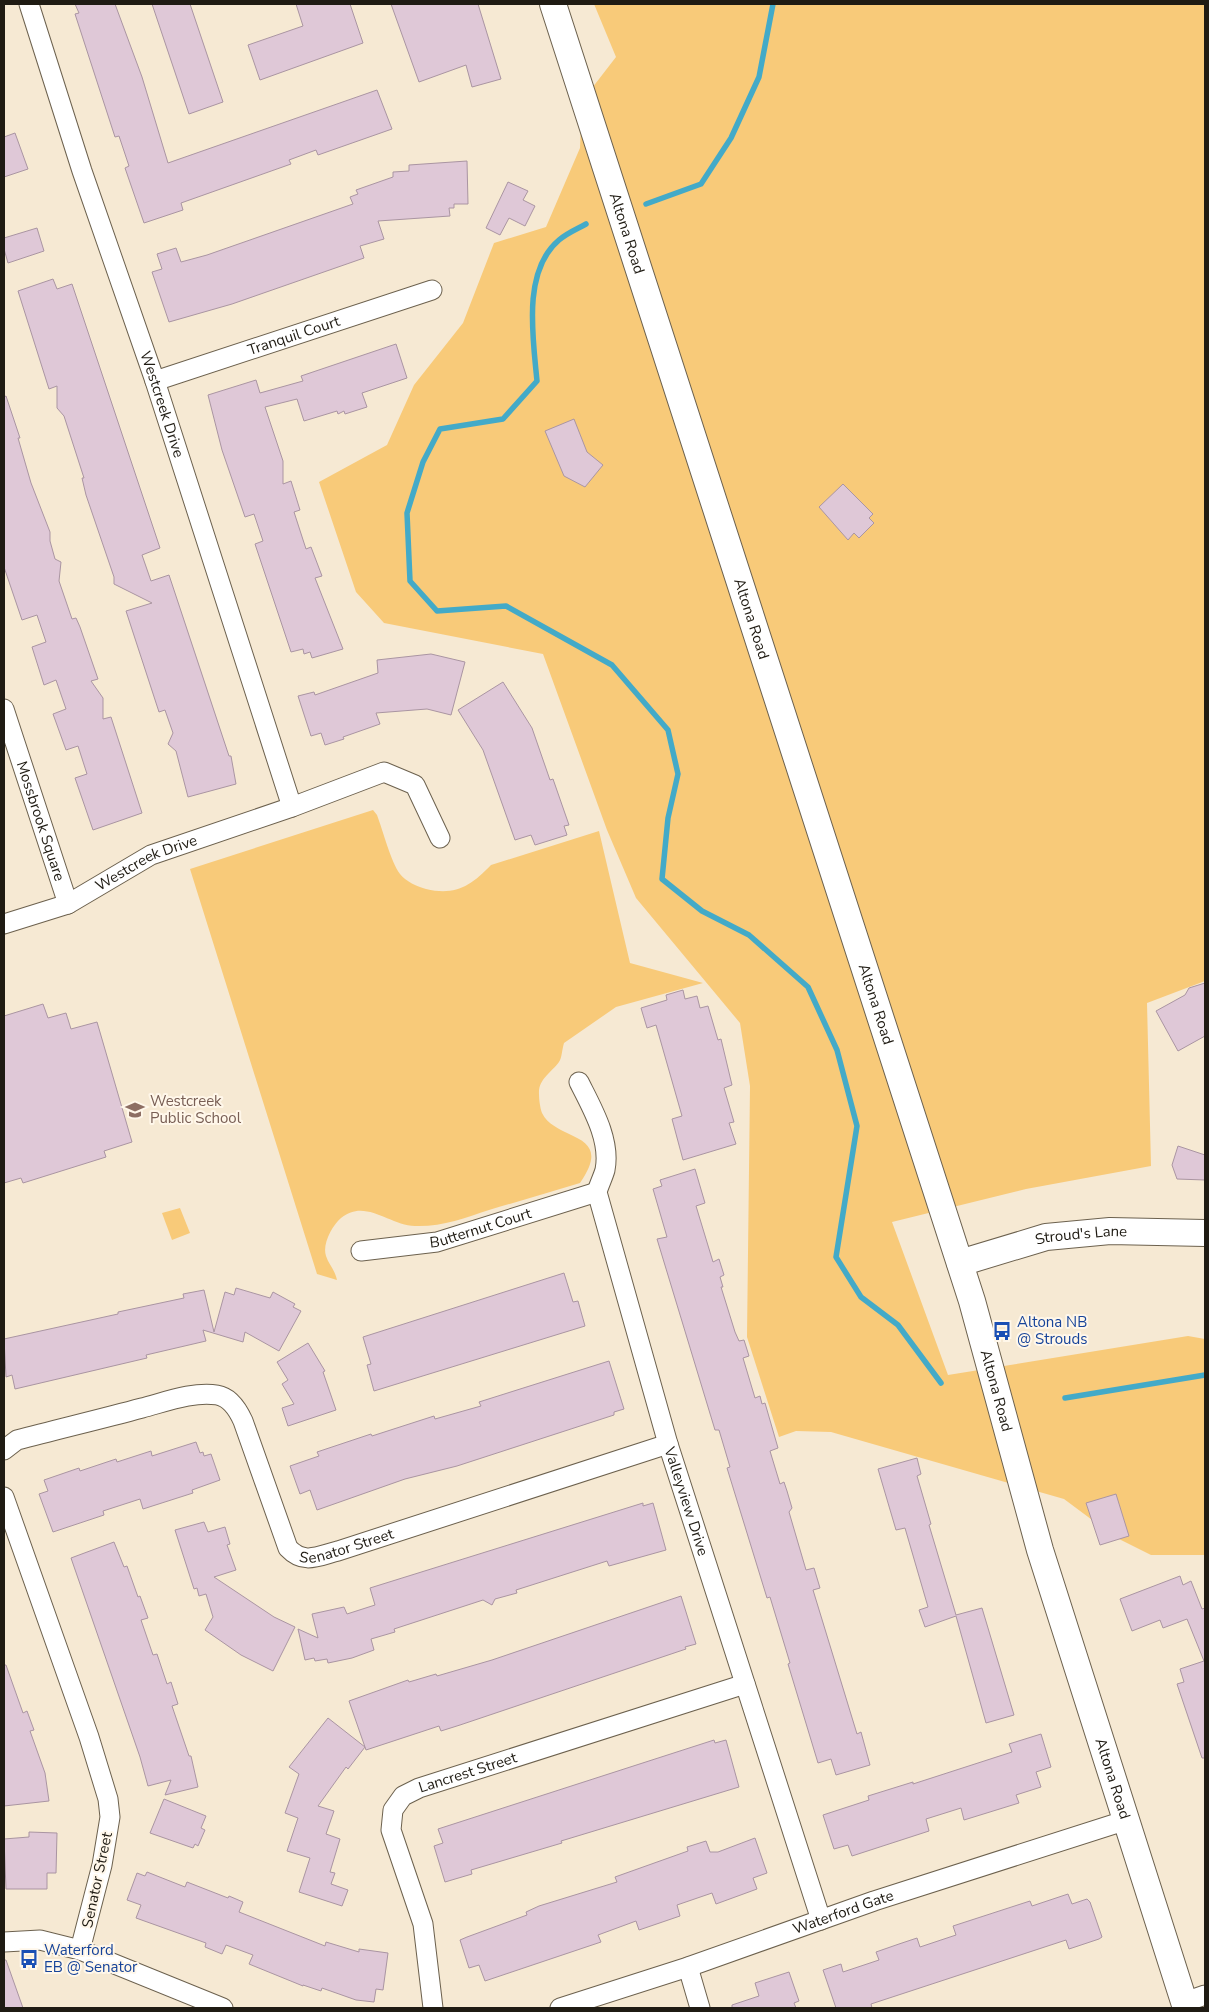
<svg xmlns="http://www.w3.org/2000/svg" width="1209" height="2012" viewBox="0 0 1209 2012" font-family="'Nunito Sans',sans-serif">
<rect width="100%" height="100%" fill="#f6e9d3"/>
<g fill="#f8ca79">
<polygon points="594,4 1205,4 1205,981 1147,1003 1151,1166 1026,1189 892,1222 948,1375 1188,1336 1205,1339 1205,1555 1151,1555 1115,1537 1064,1499 831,1432 796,1431 779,1437 747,1337 750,1086 740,1023 636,898 607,830 543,654 384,623 356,592 319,482 387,445 414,385 463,323 494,243 546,227 580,148 582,101 616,57"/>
<path d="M373,810l4,5c6,16 14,47 23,59 5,7 18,13 26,15 29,7 45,-3 65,-24l108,-34 31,132 73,20 -87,24 -52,36c-2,6 -2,15 -5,19 -7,10 -21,17 -20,32 0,5 1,14 3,19 14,29 74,18 38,70 -30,9 -60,18 -91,27 -24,8 -48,17 -74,16 -26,-1 -50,-28 -74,-8 -9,8 -19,26 -15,38 3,9 9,14 11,24l-20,-6 -127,-405z"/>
<polygon points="180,1208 190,1233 172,1240 162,1213"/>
</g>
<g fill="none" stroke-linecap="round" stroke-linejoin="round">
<g stroke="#43aac8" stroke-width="5.5">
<polyline points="646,204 701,184 731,138 759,77 773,4"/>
<path d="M586,224c-9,5 -19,9 -27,16 -37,31 -26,98 -22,141l-34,38 -63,10 -17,33 -16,51 3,68 27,30 69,-5 106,59 56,65 10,44 -10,44 -6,61 40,32 47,24 59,52 29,63 20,76 -21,131 25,40 37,28 43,58"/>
<polyline points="1065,1398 1205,1375"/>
</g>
</g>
<g fill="#dfc8d7" stroke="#aa95a2">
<polygon points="75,4 115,4 142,77 168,163 377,90 392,129 318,155 316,150 289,160 291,164 181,203 183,210 144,223 125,168 129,166 119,136 115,137 75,14 79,13"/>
<polygon points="152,4 190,4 223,102 189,114"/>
<polygon points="296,4 350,4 363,43 260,80 248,45 303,26"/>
<polygon points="391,4 478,4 501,79 472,87 466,65 419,82"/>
<polygon points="15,133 28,169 4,177 4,137"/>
<polygon points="467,161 468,204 454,204 454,208 449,208 450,216 378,221 384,239 360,246 364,258 232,304 169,322 152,272 162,269 157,254 176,248 181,262 207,255 353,204 350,197 358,194 356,190 393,177 393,172 409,171 409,165"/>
<polygon points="508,182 528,191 523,200 535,206 525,226 509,218 500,235 486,228"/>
<polygon points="37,228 44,251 8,263 4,249 4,238"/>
<polygon points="53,279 57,289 72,284 160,548 142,555 151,581 169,575 229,756 231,756 236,784 188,797 176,751 168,744 173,733 165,710 159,712 126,611 152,603 114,584 114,577 86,495 82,478 84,478 64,416 57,408 57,386 49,389 18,291"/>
<polygon points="396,344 407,378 362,393 367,407 345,414 344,411 338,414 337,411 304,421 297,399 265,407 283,461 283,484 291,481 300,510 294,512 306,549 311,547 322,576 315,578 343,649 312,658 310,652 304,654 303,649 291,652 255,544 263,541 254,514 245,517 222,450 208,395 256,380 260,393 303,381 301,376"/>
<polygon points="6,396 20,438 18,438 31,483 50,532 50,541 55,559 61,562 59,581 72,619 76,618 80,627 98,679 91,681 103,698 103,719 111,717 142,813 93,830 75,778 87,774 78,746 66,750 53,714 66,709 56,680 44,685 32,647 46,642 37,615 22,620 4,567 4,397"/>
<polygon points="574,419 587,452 603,465 585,487 564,476 545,431"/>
<polygon points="843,484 873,514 869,518 874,523 859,538 854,533 848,540 819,507"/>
<polygon points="431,654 465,662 451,715 427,709 376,713 380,724 343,737 344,739 325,745 321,733 311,736 298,696 314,692 315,695 378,673 377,660"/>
<polygon points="503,682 532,728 550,780 553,779 569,825 564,826 567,835 535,845 531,835 515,840 483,750 458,710"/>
<polygon points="1205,983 1205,1036 1178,1051 1156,1011 1185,995 1189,988"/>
<polygon points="683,990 685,999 697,996 700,1008 708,1006 718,1040 721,1039 732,1085 724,1088 734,1122 729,1123 736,1144 683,1160 672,1119 682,1116 656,1025 647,1028 641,1008 667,1000 666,995"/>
<polygon points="43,1004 48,1018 66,1013 71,1029 97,1022 132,1142 104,1151 106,1157 23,1183 21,1178 4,1183 4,1016"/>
<polygon points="1178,1146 1205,1155 1205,1180 1177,1179 1172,1165"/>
<polygon points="695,1169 705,1203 696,1206 713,1262 719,1259 724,1275 720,1277 723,1287 721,1287 735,1332 739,1341 744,1340 749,1356 743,1358 755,1398 760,1396 762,1404 765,1403 778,1448 770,1451 780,1484 784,1482 787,1491 792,1508 789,1512 806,1570 814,1568 820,1588 813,1590 857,1734 861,1732 870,1765 836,1775 831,1759 818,1763 788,1664 790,1663 770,1597 767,1598 727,1468 730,1467 719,1430 715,1430 657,1239 667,1237 653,1189 662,1186 660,1180"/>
<polygon points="564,1273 573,1302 578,1301 585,1326 374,1391 367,1365 371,1364 363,1337"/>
<polygon points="236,1288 270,1298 273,1292 295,1304 293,1307 301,1311 279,1351 245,1332 243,1342 203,1330 206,1341 146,1355 147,1358 15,1389 12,1375 6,1377 4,1339 118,1314 118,1312 184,1298 183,1294 204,1290 214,1332 225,1292 234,1295"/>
<polygon points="308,1343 325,1371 323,1372 336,1410 288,1426 282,1408 294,1404 282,1384 288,1380 277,1362"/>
<polygon points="609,1361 624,1409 614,1412 614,1415 457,1466 405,1479 317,1510 310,1490 300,1494 290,1466 319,1456 317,1452 371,1434 372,1436 434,1416 435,1419 481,1406 479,1402"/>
<polygon points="196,1442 200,1453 203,1452 204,1456 211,1454 220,1480 192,1490 193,1493 143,1509 140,1499 103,1511 104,1515 53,1532 39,1494 48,1491 44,1480 79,1468 80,1471 116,1459 117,1462 151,1451 152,1456"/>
<polygon points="917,1458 921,1474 917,1476 931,1524 929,1525 956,1615 982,1608 1014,1715 986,1723 956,1616 925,1627 919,1610 928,1607 905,1528 896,1530 878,1469"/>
<polygon points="1116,1494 1129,1536 1100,1545 1086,1503"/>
<polygon points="643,1503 643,1506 653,1503 666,1550 609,1566 607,1561 516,1590 517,1593 495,1599 492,1605 483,1600 394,1629 395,1632 371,1639 374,1650 352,1658 328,1663 327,1659 315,1661 314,1658 305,1660 298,1629 318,1638 312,1614 344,1607 347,1614 375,1605 370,1588"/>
<polygon points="204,1522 208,1532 225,1527 230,1544 227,1545 236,1570 214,1577 274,1617 295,1627 273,1671 241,1655 205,1630 213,1617 206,1594 199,1596 197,1588 194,1589 175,1530"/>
<polygon points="114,1542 124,1567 127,1566 138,1597 140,1596 148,1618 141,1620 153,1655 157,1654 167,1684 171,1682 178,1704 172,1706 189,1756 191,1756 198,1787 165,1795 171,1780 148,1786 140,1757 71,1558"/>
<polygon points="1180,1576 1183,1585 1191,1581 1202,1609 1205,1608 1205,1758 1202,1758 1177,1684 1184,1682 1180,1669 1204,1661 1187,1619 1163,1628 1160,1620 1132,1631 1120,1599"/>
<polygon points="681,1596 696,1644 685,1647 686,1649 460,1725 441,1731 439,1726 366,1750 349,1701 408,1680 409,1682 436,1674 437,1676 492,1660"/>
<polygon points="4,1665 6,1665 23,1713 27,1711 34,1730 30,1731 45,1773 49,1801 4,1806"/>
<polygon points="328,1718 365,1747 348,1769 346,1767 318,1806 334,1811 326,1834 340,1839 330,1872 335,1873 331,1884 348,1890 342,1906 299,1892 310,1858 287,1851 298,1818 285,1813 299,1774 289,1767"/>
<polygon points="1041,1734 1051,1767 1036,1772 1041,1787 1016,1795 1019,1803 964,1820 961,1808 926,1819 929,1831 852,1856 848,1845 834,1849 823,1815 869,1800 868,1796 913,1782 913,1784 1012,1752 1009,1744"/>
<polygon points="714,1740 715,1743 726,1740 739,1787 561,1841 562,1843 471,1870 472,1874 445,1882 434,1846 443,1843 438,1829"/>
<polygon points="164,1799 206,1816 201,1828 205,1830 198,1846 195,1844 193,1848 150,1833"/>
<polygon points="29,1832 57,1833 56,1873 47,1873 47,1889 6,1889 4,1839 29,1837"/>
<polygon points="755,1838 767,1873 753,1878 757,1889 716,1904 712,1893 677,1905 680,1916 639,1930 636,1921 598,1935 601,1942 485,1981 479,1965 469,1968 460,1940 467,1937 527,1915 526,1912 539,1906 617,1882 615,1877 688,1851 687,1847 706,1841 710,1852 718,1852"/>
<polygon points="147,1872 185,1887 187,1882 228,1898 229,1896 243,1902 239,1912 325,1946 326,1942 359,1952 359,1949 388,1953 383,1990 376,1989 374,2002 356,2000 322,1988 321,1991 303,1985 303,1986 249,1964 253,1955 226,1945 222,1954 205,1947 206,1943 136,1918 141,1905 127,1900 137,1873 145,1876"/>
<polygon points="1068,1894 1072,1904 1087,1899 1090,1902 1102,1937 1099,1939 1069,1949 1066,1940 871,2004 872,2008 836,2008 823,1970 841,1964 843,1972 879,1960 876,1952 899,1944 917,1938 920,1947 956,1935 953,1926 1030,1901 1032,1906"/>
<polygon points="4,1960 6,1960 23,2008 4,2008"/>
<polygon points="789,1972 799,2001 794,2003 796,2008 732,2008 732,2005 759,1996 755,1983"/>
</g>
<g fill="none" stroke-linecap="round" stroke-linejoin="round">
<g stroke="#6c614e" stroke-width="21">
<g id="street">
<path id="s1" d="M29,4l53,167 73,210 137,426"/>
<path id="s2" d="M155,381l277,-91"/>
<path id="s3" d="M4,709l64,195"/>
<path id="s4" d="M4,924l64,-20 83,-49 141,-48 92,-35 31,13 25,53"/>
<path id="s5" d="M579,1082c13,26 32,58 26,88 -2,7 -6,15 -8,22l71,252 153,476"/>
<path id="s6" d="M361,1251l76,-9 160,-50"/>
<path id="s7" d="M4,1450l13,-10c42,-11 84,-21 125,-32 23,-6 52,-17 75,-13 13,2 21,15 26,26l45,127c16,17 30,8 50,3l330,-107"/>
<polyline points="4,1497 89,1737 108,1799 110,1817 102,1865 80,1950"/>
<polyline points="4,1942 40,1940 80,1950 223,2008"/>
<polyline points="688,1967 700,2008"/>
<polyline points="1185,2002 1205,1995"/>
<path id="s8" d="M433,2008l-10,-84 -32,-94 2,-20 10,-14 16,-8 326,-104"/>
<path id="s9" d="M560,2008l128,-41 186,-66 253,-81"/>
</g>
</g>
<g stroke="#6c614e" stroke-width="28">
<g id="secondary">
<path id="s10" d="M553,4l419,1297 68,249 146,458"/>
<path id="s11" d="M960,1263l86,-26 64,-6 95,2"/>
</g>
</g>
<use href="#street" stroke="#fff" stroke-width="19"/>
<use href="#secondary" stroke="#fff" stroke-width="26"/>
</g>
<defs>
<g id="school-bare" transform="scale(1.5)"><path d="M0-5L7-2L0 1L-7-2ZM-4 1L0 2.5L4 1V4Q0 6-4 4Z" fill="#8d6e63" stroke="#fff7ea" stroke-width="2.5" paint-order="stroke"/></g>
<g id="bus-bare" transform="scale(1.5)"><path d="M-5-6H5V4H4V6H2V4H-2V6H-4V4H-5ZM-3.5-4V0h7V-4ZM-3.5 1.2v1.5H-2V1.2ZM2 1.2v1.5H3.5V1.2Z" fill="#1a4fb4" stroke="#fff7ea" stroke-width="2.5" paint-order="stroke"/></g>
</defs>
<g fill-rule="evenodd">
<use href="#school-bare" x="135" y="1110"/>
<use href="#bus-bare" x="1002" y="1331"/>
<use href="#bus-bare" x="29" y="1959"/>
</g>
<g text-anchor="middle" stroke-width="4" stroke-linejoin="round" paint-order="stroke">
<g font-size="15" fill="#1f1b13" stroke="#fff7ea">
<text dy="5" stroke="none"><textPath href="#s10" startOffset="241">Altona Road</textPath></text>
<text dy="5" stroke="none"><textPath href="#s2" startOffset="146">Tranquil Court</textPath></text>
<text dy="5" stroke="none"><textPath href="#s1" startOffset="422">Westcreek Drive</textPath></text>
<text dy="5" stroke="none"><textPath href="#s10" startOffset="646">Altona Road</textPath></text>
<text dy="5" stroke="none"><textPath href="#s3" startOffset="118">Mossbrook Square</textPath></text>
<text dy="5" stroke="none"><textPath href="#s4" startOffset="156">Westcreek Drive</textPath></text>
<text dy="5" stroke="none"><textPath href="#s10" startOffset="1051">Altona Road</textPath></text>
<text dy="5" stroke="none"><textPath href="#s6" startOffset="122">Butternut Court</textPath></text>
<text dy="5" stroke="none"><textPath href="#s11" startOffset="125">Stroud's Lane</textPath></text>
<text dy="5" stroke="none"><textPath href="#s10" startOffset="1456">Altona Road</textPath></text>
<text dy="5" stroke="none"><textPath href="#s5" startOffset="439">Valleyview Drive</textPath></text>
<text dy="5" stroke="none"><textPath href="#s7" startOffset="458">Senator Street</textPath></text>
<text dy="5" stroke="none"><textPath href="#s8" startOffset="290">Lancrest Street</textPath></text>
<text dy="5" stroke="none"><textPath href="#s10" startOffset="1861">Altona Road</textPath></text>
<text transform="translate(97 1880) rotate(-78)" y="5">Senator Street</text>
<text dy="5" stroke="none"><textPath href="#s9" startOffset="299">Waterford Gate</textPath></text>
</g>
<g font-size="15" fill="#785e54" stroke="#fff7ea" text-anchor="start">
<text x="150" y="1106">Westcreek<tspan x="150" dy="17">Public School</tspan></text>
</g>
<g font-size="15" fill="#164399" stroke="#fff7ea" text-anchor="start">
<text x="1017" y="1327">Altona NB<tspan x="1017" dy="17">@ Strouds</tspan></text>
<text x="44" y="1955">Waterford<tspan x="44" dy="17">EB @ Senator</tspan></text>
</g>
</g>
<rect width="1209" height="2012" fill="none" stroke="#1f1b13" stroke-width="10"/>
</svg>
